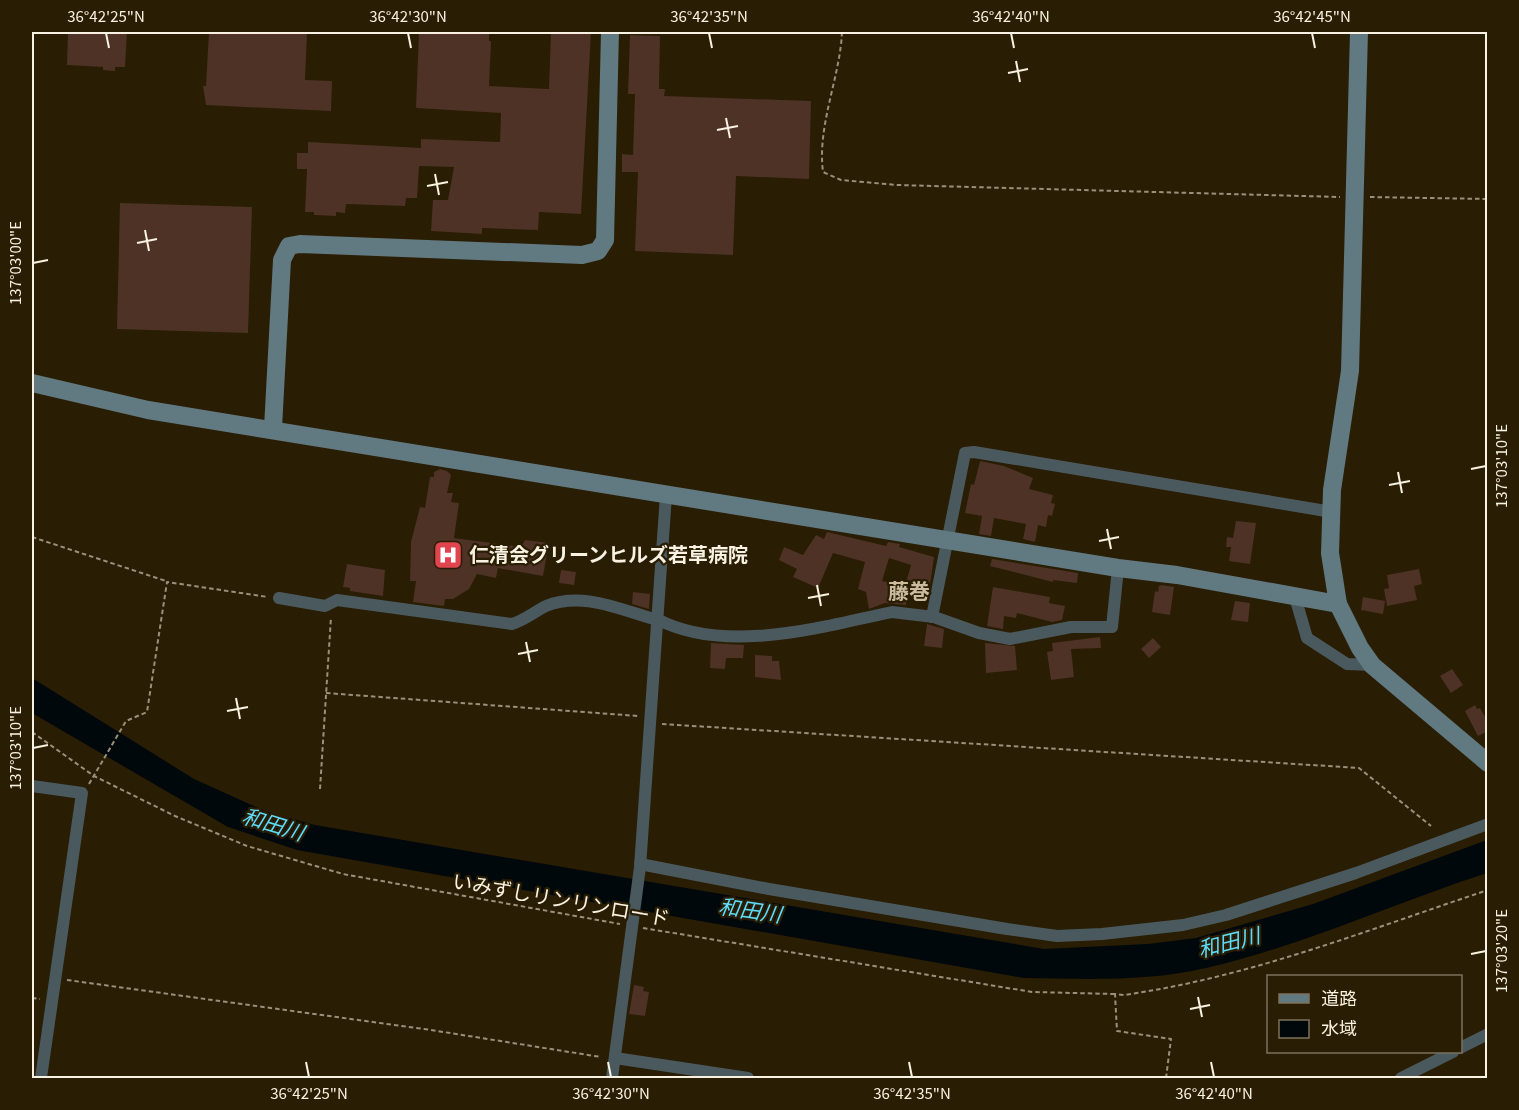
<svg xmlns="http://www.w3.org/2000/svg" width="1519" height="1110" viewBox="0 0 1519 1110" font-family="Georgia,'Noto Sans JP',serif">
<rect width="100%" height="100%" fill="#291d03"/>
<path fill="#00080c" d="M32,678l162,101 73,33 48,13 729,124 104,-5 48,-6 117,-34 174,-64v33c-93,30 -185,73 -281,95 -60,14 -121,11 -182,10l-727,-128 -69,-23 -196,-114z"/>
<g fill="#4d3225" fill-rule="evenodd">
<polygon points="68,32 127,32 125,67 115,67 115,71 103,70 103,67 67,65"/>
<polygon points="209,32 307,32 305,80 332,81 331,111 206,105 203,86 206,86"/>
<polygon points="419,32 489,32 489,41 491,41 489,86 549,89 551,32 591,32 581,214 539,212 538,230 482,228 482,234 431,231 433,200 448,200 454,167 419,166 417,198 406,198 405,206 346,204 345,213 336,212 336,216 314,215 314,212 305,212 307,169 297,169 297,153 308,153 308,142 421,148 421,139 500,142 501,113 416,108"/>
<polygon points="630,35 660,36 659,89 665,89 664,96 811,101 809,179 736,176 733,255 635,251 638,172 622,172 622,154 633,155 635,94 628,94"/>
<polygon points="120,203 252,207 248,333 117,329"/>
<polygon points="980,461 1004,466 1033,478 1029,489 1053,495 1051,503 1055,504 1052,516 1048,515 1046,527 1038,525 1035,542 1023,539 1026,524 994,518 991,536 979,534 982,516 965,513 971,484 974,485"/>
<polygon points="440,469 447,471 451,475 447,493 453,493 451,502 459,503 454,538 521,547 525,540 549,543 543,576 498,568 496,578 477,574 469,589 453,599 445,599 444,606 413,602 416,581 410,581 411,542 420,507 425,508 430,477 434,477 434,472"/>
<polygon points="1236,521 1256,523 1250,564 1229,561 1231,547 1226,547 1227,537 1233,538"/>
<path d="M827,532l59,14 2,-4 12,2 -1,3 35,10 -5,35 -20,-5 -3,18 -21,-2 -16,6 -3,-17 -8,-3 7,-27 -32,-9 -15,35 -25,-11 4,-8 -18,-9 5,-13 19,8 13,-20 8,4zM889,558l22,7 -6,21 -23,-5z"/>
<polygon points="992,559 1078,573 1077,583 1053,580 1053,582 990,566"/>
<polygon points="347,564 385,570 383,596 350,591 350,588 343,587"/>
<polygon points="1419,569 1422,584 1414,586 1417,600 1387,606 1384,589 1389,588 1387,575"/>
<polygon points="561,570 576,572 574,585 559,583"/>
<polygon points="1162,585 1174,587 1170,615 1152,612 1155,591 1158,592 1159,586"/>
<polygon points="993,587 1050,597 1049,603 1065,606 1062,620 1052,622 1017,613 1016,618 1004,616 1003,629 987,626"/>
<polygon points="633,592 650,594 649,609 632,604"/>
<polygon points="1363,597 1385,601 1383,614 1361,610"/>
<polygon points="1235,601 1250,603 1248,622 1231,620"/>
<polygon points="927,624 944,629 942,648 924,646"/>
<polygon points="1100,637 1101,648 1071,649 1074,677 1051,680 1047,652 1053,651 1052,643"/>
<polygon points="1153,638 1161,647 1149,658 1141,649"/>
<polygon points="711,643 744,645 743,658 726,658 725,669 710,668"/>
<polygon points="985,643 1015,646 1017,670 986,673"/>
<polygon points="755,655 772,656 772,661 779,661 781,680 755,677"/>
<polygon points="1452,669 1463,685 1451,693 1440,676"/>
<polygon points="1475,705 1477,709 1480,708 1488,722 1488,731 1478,736 1465,711"/>
<polygon points="634,985 644,987 643,991 649,992 645,1016 629,1014"/>
</g>
<g fill="none" stroke-linecap="round" stroke-linejoin="round">
<g stroke="#9a907b" stroke-width="2" stroke-dasharray="4.5 3" stroke-linecap="butt">
<path d="M842,32c-2,46 -25,93 -19,140l18,8 56,5 443,12"/>
<polyline points="1370,197 1488,199"/>
<polyline points="32,537 166,581"/>
<polyline points="326,693 638,716"/>
<polyline points="662,724 1359,768 1431,826"/>
<polyline points="32,732 94,776 175,816 247,846 343,874 620,924"/>
<polyline points="89,784 126,721 147,712 167,582 268,597"/>
<polyline points="320,789 331,617"/>
<polyline points="643,928 1032,992 1115,994"/>
<polyline points="67,980 431,1030 601,1057"/>
<polyline points="32,998 40,999"/>
<path d="M1166,1078l5,-39 -54,-8 -2,-37 9,1c126,-18 243,-65 364,-105"/>
</g>
<g stroke="#4a595e" stroke-width="12">
<polyline points="1295,597 1307,638 1347,664 1372,665"/>
<path d="M279,598l46,8 12,-6 175,24c13,-4 22,-12 34,-18 37,-15 75,4 111,14"/>
<polyline points="932,617 965,453 974,452 1326,511"/>
<path d="M657,619c68,36 164,8 235,-7l42,5 45,16 31,6 61,-12h41l6,-59"/>
<polyline points="32,786 82,793 41,1078"/>
<polyline points="640,864 769,889 1007,929 1057,936 1102,934 1183,925 1226,915 1356,873 1488,824"/>
<polyline points="1460,1048 1488,1034"/>
<polyline points="615,1058 748,1078"/>
<polyline points="612,1078 640,867 666,495"/>
<polyline points="1401,1078 1453,1052"/>
</g>
<g stroke="#617981" stroke-width="18">
<polyline points="1359,32 1350,371 1332,490 1330,553 1338,604 1360,648 1372,665 1488,763"/>
<polyline points="32,383 148,410 1118,568 1177,575 1338,604"/>
<polyline points="273,428 282,260 289,246 300,244 582,255 598,251 605,240 610,32"/>
</g>
</g>
<path fill="none" stroke="#f9f1e1" stroke-width="2" d="M106,33l3,15M408,33l3,15M709,33l3,15M1011,33l3,15M1312,33l3,15M1016,61l4,21M1008,73l20,-4M726,118l4,20M717,130l21,-4M435,174l4,21M427,186l21,-4M145,230l4,21M137,243l20,-4M33,263l15,-3M1471,469l15,-3M1398,472l4,21M1389,485l21,-4M1107,529l4,20M1099,541l20,-4M817,585l4,21M808,598l21,-4M526,642l4,20M518,654l20,-4M236,698l4,21M227,711l21,-4M33,748l15,-3M1471,954l15,-3M1198,997l4,20M1190,1009l20,-4M306,1062l3,15M608,1062l3,15M909,1062l3,15M1211,1062l3,15"/>
<defs>
<g id="hospital-square" transform="scale(1.5)"><rect x="-9" y="-9" width="18" height="18" rx="4" fill="#e0444e" stroke="#291d03"/><path d="M-5-5h3v3.5h4V-5h3V5h-3V1.5h-4V5h-3Z" fill="#fff"/></g>
</defs>
<g fill-rule="evenodd">
<use href="#hospital-square" x="448" y="555"/>
</g>
<g text-anchor="middle" stroke-width="4.5" stroke-linejoin="round" paint-order="stroke">
<g font-size="20" font-weight="bold" fill="#f9f1e1" stroke="#291d03" text-anchor="start">
<text x="469" y="562">仁清会グリーンヒルズ若草病院</text>
</g>
<g font-size="20" fill="#f9f1e1" stroke="#291d03">
<text transform="translate(561 900) rotate(10)" y="7">いみずしリンリンロード</text>
</g>
<g font-size="21" font-weight="bold" fill="#cbbc9e" stroke="#291d03">
<text x="909" y="599">藤巻</text>
</g>
<g font-size="21" font-style="italic" fill="#5ddcfc" stroke="#291d03">
<text transform="translate(273 825) rotate(17)" y="7">和田川</text>
<text transform="translate(750 911) rotate(8)" y="7">和田川</text>
<text transform="translate(1229 943) rotate(-14)" y="7">和田川</text>
</g>
</g>
<rect width="1519" height="1110" fill="none" stroke="#291d03" stroke-width="66"/>
<rect x="1267" y="975" width="195" height="78" fill="#291d03" stroke="#7c725c" stroke-width="1.5"/>
<rect x="1279" y="994" width="30" height="9" fill="#617981" stroke="#7c725c" stroke-width="1.5"/>
<text x="1321" y="1005" font-size="18" fill="#f9f1e1">道路</text>
<rect x="1279" y="1020" width="30" height="18" fill="#00080c" stroke="#7c725c" stroke-width="1.5"/>
<text x="1321" y="1035" font-size="18" fill="#f9f1e1">水域</text>
<rect x="33" y="33" width="1453" height="1044" fill="none" stroke="#f9f1e1" stroke-width="2"/>
<g font-size="15" text-anchor="middle" fill="#f9f1e1">
<text x="106" y="22">36°42'25"N</text>
<text x="408" y="22">36°42'30"N</text>
<text x="709" y="22">36°42'35"N</text>
<text x="1011" y="22">36°42'40"N</text>
<text x="1312" y="22">36°42'45"N</text>
<text transform="translate(16 263) rotate(-90)" y="5">137°03'00"E</text>
<text transform="translate(1502 466) rotate(-90)" y="5">137°03'10"E</text>
<text transform="translate(16 748) rotate(-90)" y="5">137°03'10"E</text>
<text transform="translate(1502 951) rotate(-90)" y="5">137°03'20"E</text>
<text x="309" y="1099">36°42'25"N</text>
<text x="611" y="1099">36°42'30"N</text>
<text x="912" y="1099">36°42'35"N</text>
<text x="1214" y="1099">36°42'40"N</text>
</g>
</svg>
